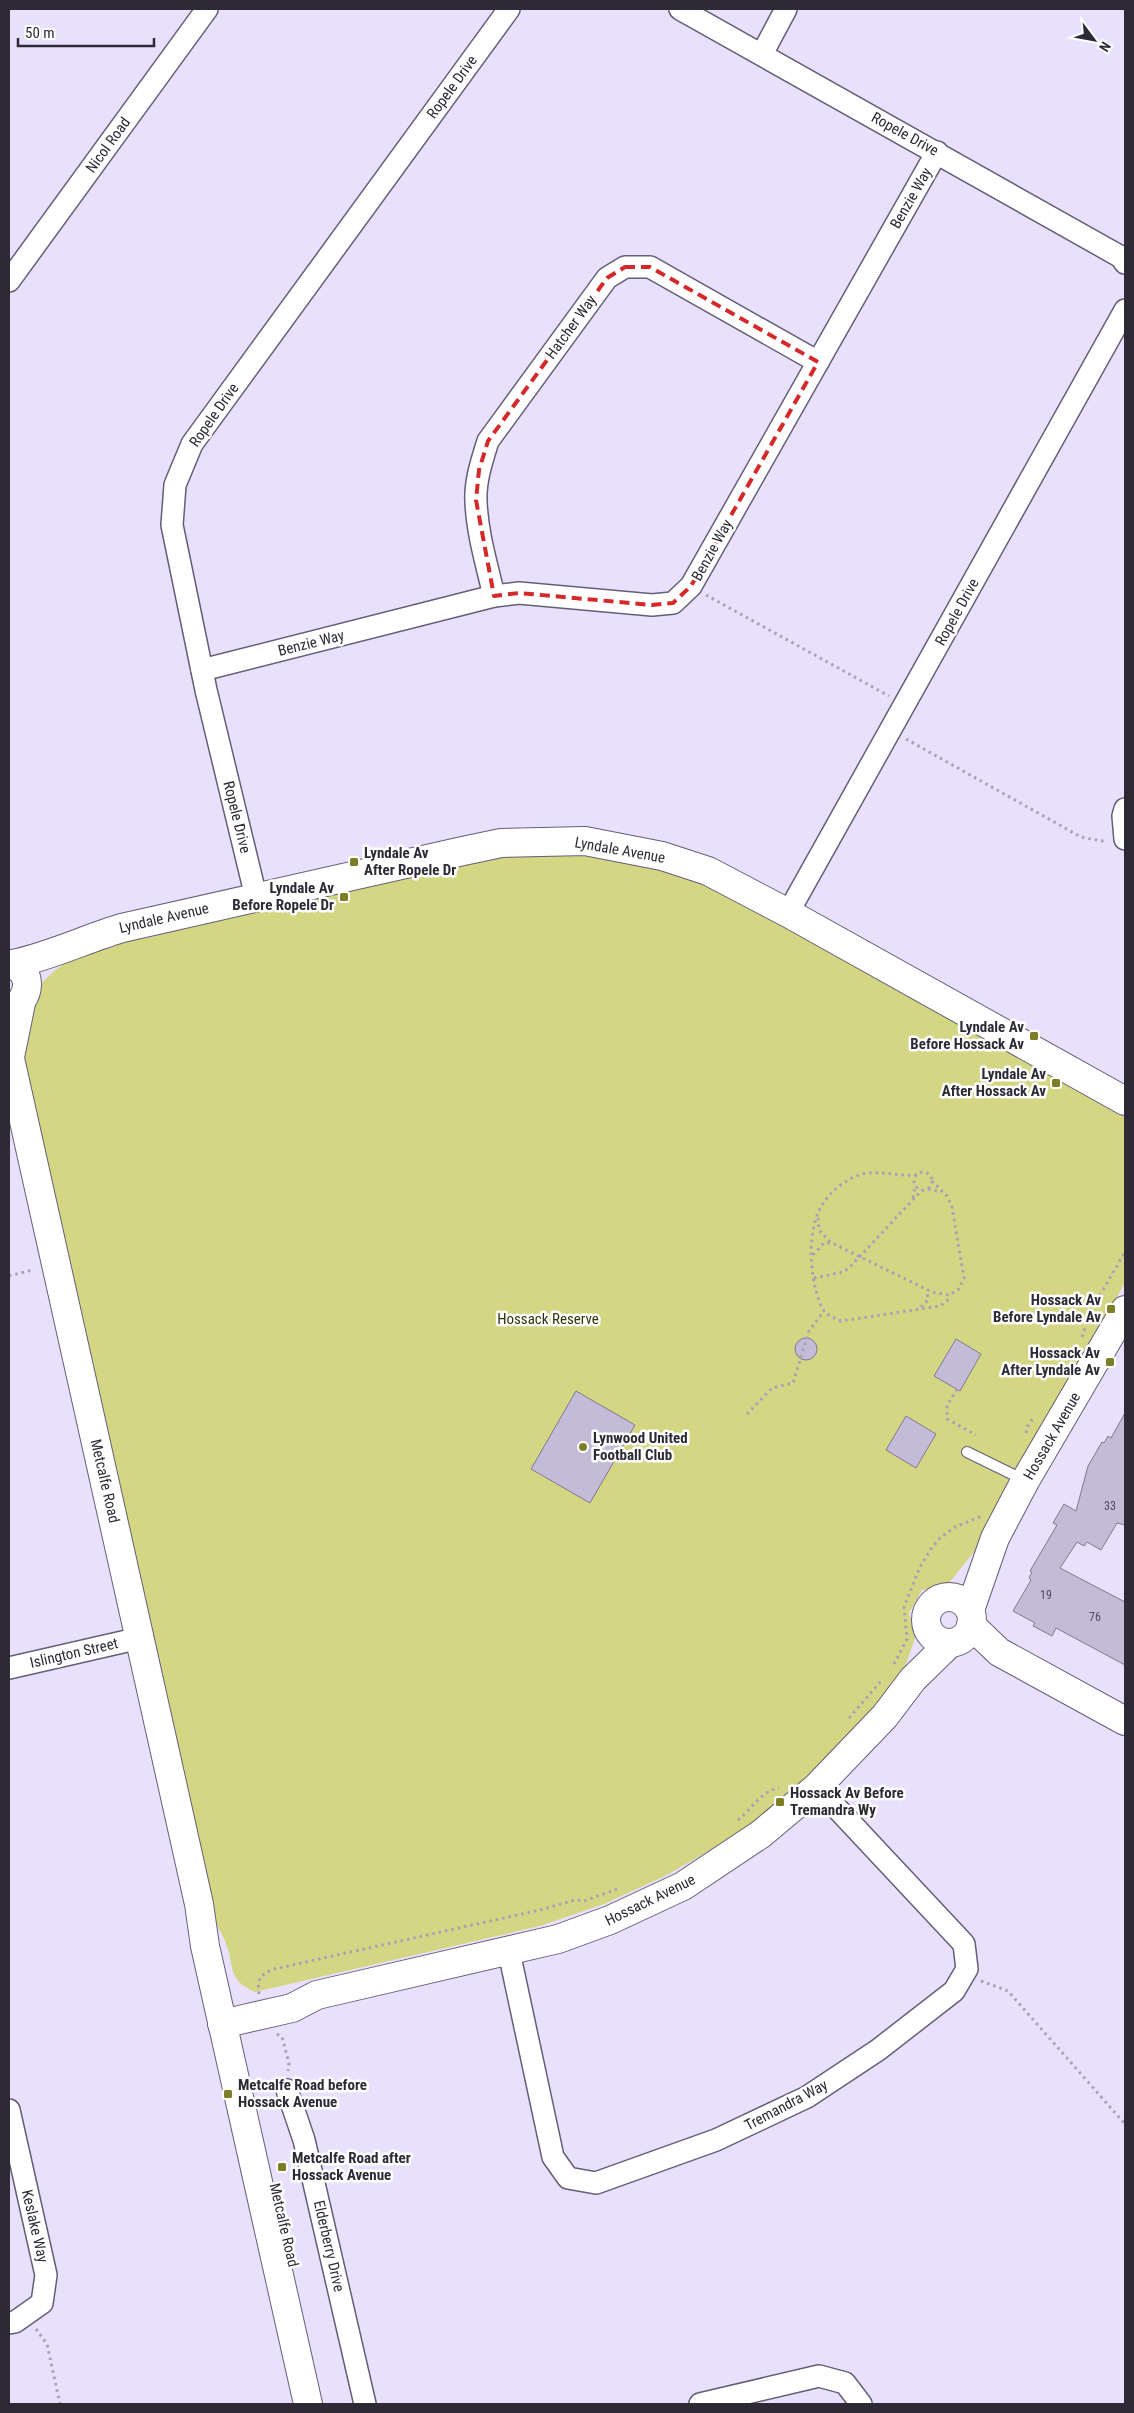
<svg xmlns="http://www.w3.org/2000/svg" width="1134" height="2413" viewBox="0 0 1134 2413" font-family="'Roboto Condensed',sans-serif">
<rect width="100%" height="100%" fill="#e8e0fd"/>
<path fill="#d4d683" d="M563,851l53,5 86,24 423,231v171l-77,145 -70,120 -33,41 -23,2 -13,23 7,22 -12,35 -31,42 -65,68 -64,51 -79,45 -61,28 -64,22 -285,66c-29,-12 -20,-28 -30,-51 -5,-13 -15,-25 -23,-37l-180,-856c4,-16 5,-38 12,-53 12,-24 41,-38 64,-50l409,-91z"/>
<g fill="#c3bbd7" stroke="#807993">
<circle cx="806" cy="1349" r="11"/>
<polygon points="956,1339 981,1354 960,1391 934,1376"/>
<polygon points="576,1391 635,1425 590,1503 531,1469"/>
<polygon points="1125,1413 1125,1525 1117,1523 1101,1550 1087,1542 1084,1546 1077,1542 1060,1568 1125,1602 1125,1665 1056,1628 1052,1636 1033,1626 1035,1623 1013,1611 1031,1580 1029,1578 1032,1572 1030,1571 1057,1525 1053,1523 1064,1504 1076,1511 1088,1466 1102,1442 1104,1443 1108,1436 1111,1438"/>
<polygon points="906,1416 936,1434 916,1468 886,1450"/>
</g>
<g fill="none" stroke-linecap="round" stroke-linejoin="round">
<g stroke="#655e77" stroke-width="12">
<polyline id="lane" points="967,1452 1024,1480"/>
</g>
<g stroke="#655e77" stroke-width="24">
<g id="street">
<polyline points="680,9 1121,257 1125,263"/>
<polyline points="762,54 786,9"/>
<polyline points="9,281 207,9"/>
<path d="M494,596c-7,-31 -17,-63 -18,-95 -1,-20 6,-41 12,-60l119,-163 18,-11h25l168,95"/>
<polyline points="202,670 494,596 519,593 652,605 673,603 691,586 937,152"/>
<polyline points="1125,809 1123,816 1125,839"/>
<polyline points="256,897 206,690 172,525 175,485 192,444 509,9"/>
<polyline points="788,913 1125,310"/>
<polyline points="9,1668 140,1638"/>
<polyline points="509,1952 553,2157 568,2178 596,2183 716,2140 807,2097 878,2050 954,1991 967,1969 964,1944 817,1787"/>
<polyline points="287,2090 304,2140 365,2404"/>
<polyline points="9,2110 46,2275 42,2303 15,2322 9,2323"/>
<polyline points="700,2404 819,2376 845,2383 861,2404"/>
</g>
</g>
<g stroke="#655e77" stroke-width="30">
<g id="secondary">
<path d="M9,964c26,5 22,37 0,46"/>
<path d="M13,964c38,-8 72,-25 109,-36l341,-77 38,-8 84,-2 77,15 46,15 80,42 337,188"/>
<polyline points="9,1054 199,1904 205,1946 308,2404"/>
<polyline points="10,1057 21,1003"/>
<circle cx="949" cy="1620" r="23"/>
<polyline points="970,1610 995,1538 1025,1481 1125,1310"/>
<polyline points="971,1625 999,1652 1125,1721"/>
<polyline points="222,2024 292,2008 317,1995 558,1939 610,1920 683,1886 761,1834 817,1787 885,1716 913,1679 950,1643"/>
</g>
</g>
<g stroke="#a8a2b9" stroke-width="3" stroke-dasharray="2.5 4" stroke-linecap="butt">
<polyline points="706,595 889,696"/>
<polyline points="906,739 1081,837 1102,841 1106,839"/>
<circle cx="923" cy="1181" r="9"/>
<path d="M917,1175c-22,2 -44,-8 -65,3 -15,8 -27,19 -34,35 -11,27 -8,68 4,95 4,7 12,10 19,13l99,-15 7,-5 2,-6"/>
<polyline points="928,1189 941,1192"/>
<polyline points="913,1198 915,1185"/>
<polyline points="818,1218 819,1230 830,1242 932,1292 949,1295 958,1290 964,1278 952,1207 947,1196 932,1181"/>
<polyline points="813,1255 824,1243 831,1243"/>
<polyline points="9,1276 32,1270"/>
<polyline points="814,1278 843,1272 849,1268 922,1190"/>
<polyline points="921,1307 928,1300 927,1290"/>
<polyline points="1082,1337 1089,1314 1125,1252"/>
<polyline points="957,1389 947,1406 947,1419 976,1435"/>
<polyline points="747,1414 772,1388 793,1383 809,1331 824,1311"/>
<polyline points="1026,1433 1027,1427 1033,1419"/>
<polyline points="894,1664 907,1639 904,1607 920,1567 931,1549 940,1538 955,1527 982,1516"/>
<polyline points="849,1718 881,1681"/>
<path d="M738,1820c13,-10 24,-30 41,-32"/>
<polyline points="981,1981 1008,1991 1125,2124"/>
<path d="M259,1994c-2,-16 1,-19 15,-25l266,-59 35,-10 9,1 36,-13"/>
<polyline points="277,2034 282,2037 289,2063 288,2071"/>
<polyline points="36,2329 47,2344 60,2404"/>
</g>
<use href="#lane" stroke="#fff" stroke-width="10"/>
<use href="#street" stroke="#fff" stroke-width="21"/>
<use href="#secondary" stroke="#fff" stroke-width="28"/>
</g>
<path fill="none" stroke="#d62828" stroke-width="4" stroke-dasharray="10 6" stroke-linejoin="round" d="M625,267h25l168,95 -127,224 -18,17 -21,2 -133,-12 -25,3 -18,-96 3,-30 9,-29 119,-163z"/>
<g fill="#7e7e27" stroke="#fff" stroke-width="2">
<rect x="349" y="857" width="10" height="10" rx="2.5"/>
<rect x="339" y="892" width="10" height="10" rx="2.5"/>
<rect x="1029" y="1031" width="10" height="10" rx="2.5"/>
<rect x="1051" y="1078" width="10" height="10" rx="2.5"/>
<rect x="1106" y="1304" width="10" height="10" rx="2.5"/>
<rect x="1105" y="1357" width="10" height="10" rx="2.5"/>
<circle cx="583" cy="1447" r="5"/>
<rect x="775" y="1797" width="10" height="10" rx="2.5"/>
<rect x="223" y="2089" width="10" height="10" rx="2.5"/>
<rect x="277" y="2162" width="10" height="10" rx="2.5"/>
</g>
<g text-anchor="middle" stroke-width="5" stroke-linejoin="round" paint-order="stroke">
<g font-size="12" fill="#524e5e">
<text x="1110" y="1510">33</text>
<text x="1046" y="1599">19</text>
<text x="1095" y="1621">76</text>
</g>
<g font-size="15" fill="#2d2a35" stroke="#fff">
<text transform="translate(452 87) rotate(-54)" y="5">Ropele Drive</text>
<text transform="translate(905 134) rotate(29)" y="5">Ropele Drive</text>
<text transform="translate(108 145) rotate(-54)" y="5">Nicol Road</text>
<text transform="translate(911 198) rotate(-60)" y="5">Benzie Way</text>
<text transform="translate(571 327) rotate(-54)" y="5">Hatcher Way</text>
<text transform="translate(214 415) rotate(-55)" y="5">Ropele Drive</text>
<text transform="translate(712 550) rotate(-61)" y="5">Benzie Way</text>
<text transform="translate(957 612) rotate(-61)" y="5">Ropele Drive</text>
<text transform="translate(311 643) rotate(-14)" y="5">Benzie Way</text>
<text transform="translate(237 817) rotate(76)" y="5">Ropele Drive</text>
<text transform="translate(620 850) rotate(10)" y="5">Lyndale Avenue</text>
<text transform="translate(164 918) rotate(-13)" y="5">Lyndale Avenue</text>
<text transform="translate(1052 1436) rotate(-60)" y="5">Hossack Avenue</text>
<text transform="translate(105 1481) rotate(77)" y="5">Metcalfe Road</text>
<text transform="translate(74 1653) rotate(-13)" y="5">Islington Street</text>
<text transform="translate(650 1900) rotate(-26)" y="5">Hossack Avenue</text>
<text transform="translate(786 2105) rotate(-28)" y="5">Tremandra Way</text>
<text transform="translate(284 2225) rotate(77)" y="5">Metcalfe Road</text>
<text transform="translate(35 2226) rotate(77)" y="5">Keslake Way</text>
<text transform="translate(329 2246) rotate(77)" y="5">Elderberry Drive</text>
</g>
<g font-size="15" font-weight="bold" fill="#2d2a35" stroke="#fff" text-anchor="start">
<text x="364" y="858">Lyndale Av<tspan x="364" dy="17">After Ropele Dr</tspan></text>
<text x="334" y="893" text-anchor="end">Lyndale Av<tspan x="334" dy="17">Before Ropele Dr</tspan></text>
<text x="1024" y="1032" text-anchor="end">Lyndale Av<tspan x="1024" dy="17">Before Hossack Av</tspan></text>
<text x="1046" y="1079" text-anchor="end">Lyndale Av<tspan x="1046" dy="17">After Hossack Av</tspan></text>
<text x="1101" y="1305" text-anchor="end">Hossack Av<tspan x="1101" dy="17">Before Lyndale Av</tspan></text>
<text x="1100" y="1358" text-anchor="end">Hossack Av<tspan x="1100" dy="17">After Lyndale Av</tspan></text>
<text x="593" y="1443">Lynwood United<tspan x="593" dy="17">Football Club</tspan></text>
<text x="790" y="1798">Hossack Av Before<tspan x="790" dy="17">Tremandra Wy</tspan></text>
<text x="238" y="2090">Metcalfe Road before<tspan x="238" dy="17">Hossack Avenue</tspan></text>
<text x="292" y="2163">Metcalfe Road after<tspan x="292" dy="17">Hossack Avenue</tspan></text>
</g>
<g font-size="15" fill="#333309" stroke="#fff">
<text x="548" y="1324">Hossack Reserve</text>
</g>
</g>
<rect width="1134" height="2413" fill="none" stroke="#2d2a35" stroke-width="20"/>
<g transform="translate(1094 40) rotate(122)" stroke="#ffffff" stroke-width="4" paint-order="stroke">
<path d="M0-4L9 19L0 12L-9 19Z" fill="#2d2a35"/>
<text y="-8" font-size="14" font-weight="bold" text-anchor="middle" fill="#2d2a35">N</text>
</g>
<path d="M18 38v8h136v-8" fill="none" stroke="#2d2a35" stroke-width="2.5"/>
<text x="25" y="38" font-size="15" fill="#2d2a35" stroke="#ffffff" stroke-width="4" paint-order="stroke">50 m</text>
</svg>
